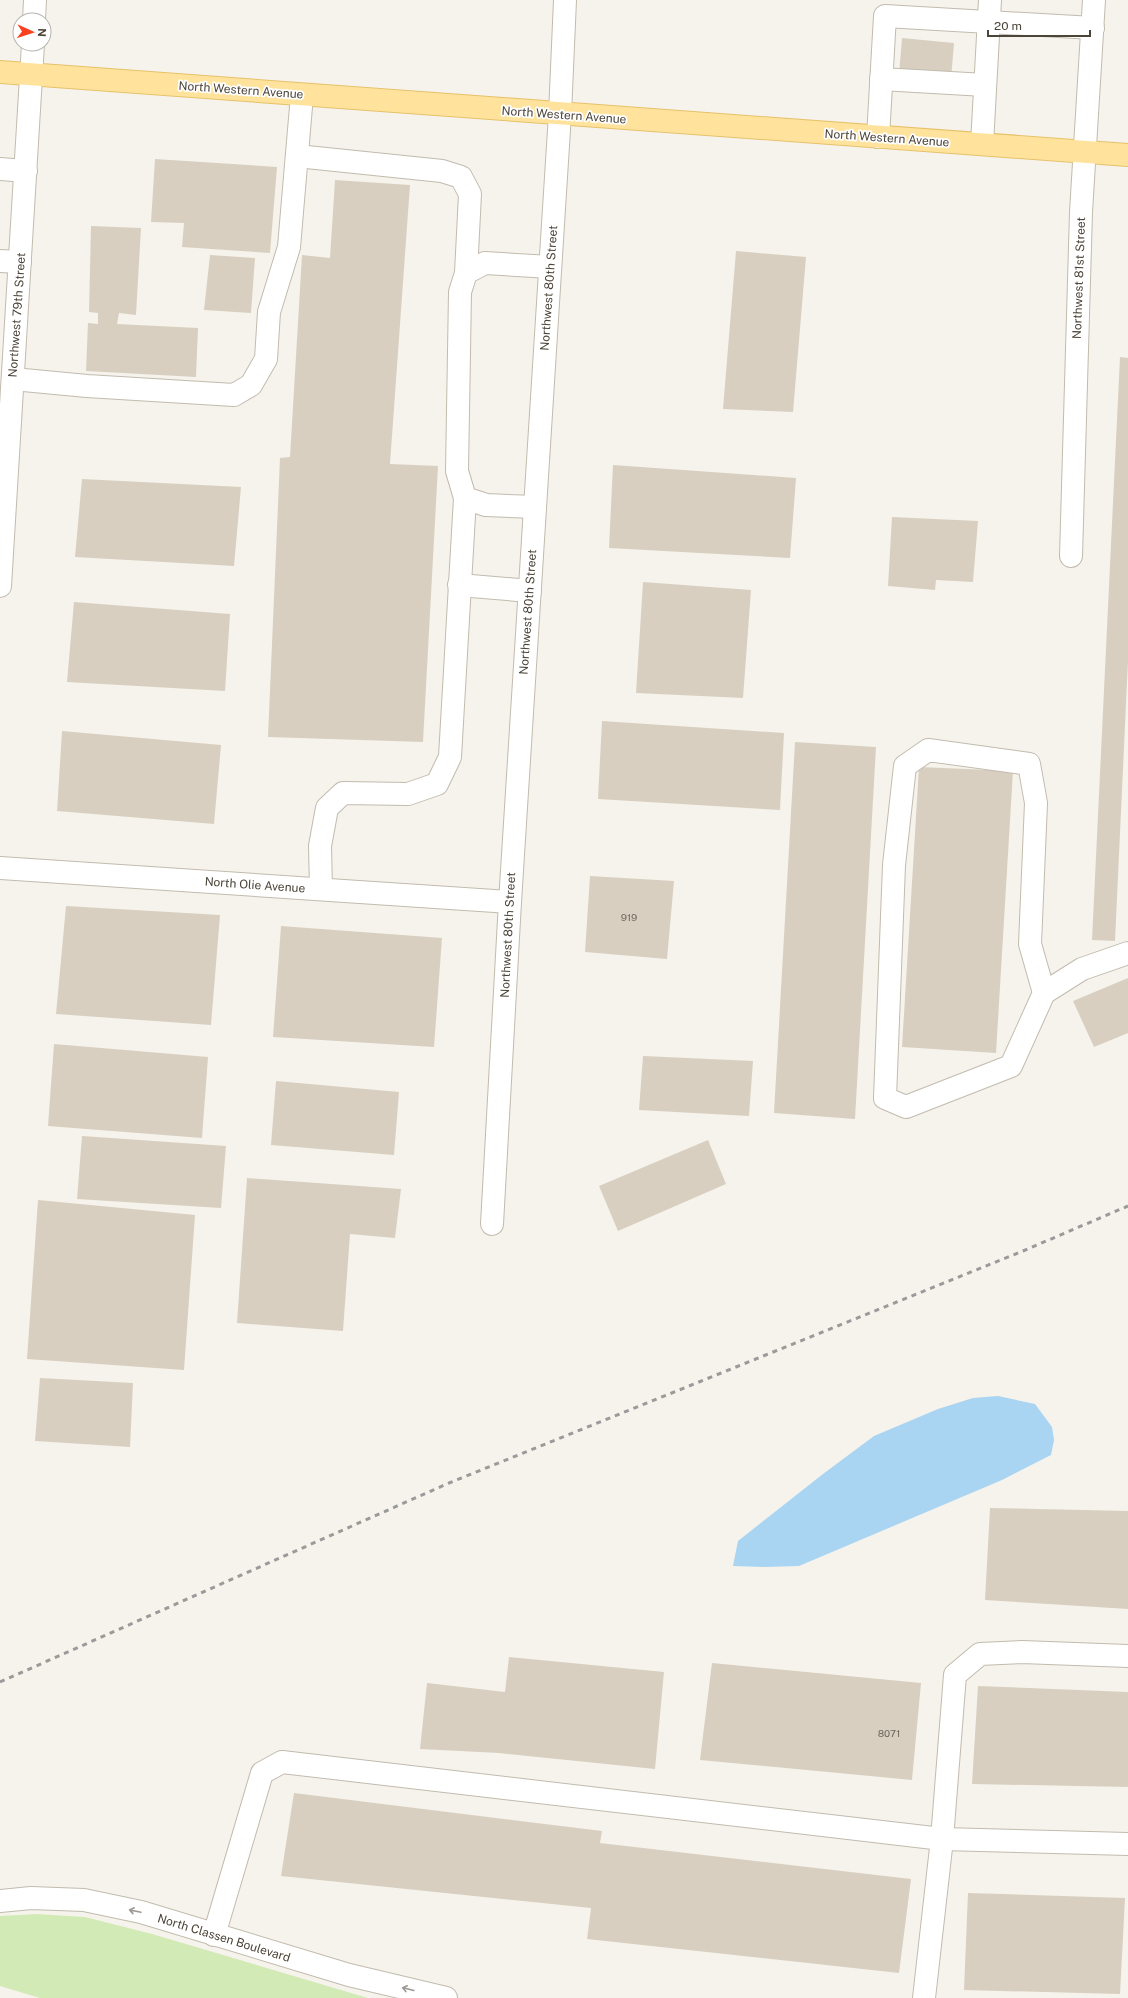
<svg xmlns="http://www.w3.org/2000/svg" width="1128" height="1998" font-family="'Public Sans',sans-serif">
<style>
.green{fill:#d2eab5}
.water{fill:#a9d4f2}
.building{fill:#d8cfc1}
.lines{fill:none;stroke-linecap:round;stroke-linejoin:round}
.minor-casing{stroke:#c2bbae;stroke-width:24}
.major-casing{stroke:#e6c16a;stroke-width:24}
.minor{stroke:#fff;stroke-width:22}
.major{stroke:#ffe39c;stroke-width:22}
.rail{stroke:#9a9a9a;stroke-width:3;stroke-dasharray:5 5;stroke-linecap:butt}
.oneway{stroke:#9c9892}
.labels{text-anchor:middle;stroke-width:3.5;stroke-linejoin:round;paint-order:stroke}
.number-label{font-size:10px;fill:#6e675b}
.street-label{font-size:12px;fill:#4b4439;stroke:#fff}
</style>
<rect width="100%" height="100%" fill="#f6f3ec"/>
<path class="green" d="M37,1914L85,1917L152,1934L368,1998H40L0,1986V1916Z"/>
<path class="water" d="M998,1396L1035,1404L1052,1427L1054,1440L1051,1455L1002,1480L799,1566L764,1567L733,1566L738,1541L823,1474L874,1436L938,1409L973,1398Z"/>
<g class="building">
<path d="M902,38L954,43L951,79L899,75Z"/>
<path d="M155,159L277,167L270,253L182,247L184,223L151,222Z"/>
<path d="M335,180L410,185L390,464L438,466L423,742L268,737L280,458L290,457L302,255L330,258Z"/>
<path d="M91,226L141,228L136,315L119,313L117,324L198,328L196,377L86,371L88,323L98,324V313L89,312Z"/>
<path d="M736,251L806,257L793,412L723,409Z"/>
<path d="M210,255L255,258L251,313L204,310Z"/>
<path d="M1120,357L1128,358V661L1115,941L1092,940Z"/>
<path d="M613,465L796,478L790,558L609,548Z"/>
<path d="M82,479L241,487L234,566L75,557Z"/>
<path d="M892,517L978,521L973,582L936,580L935,590L888,586Z"/>
<path d="M643,582L751,590L743,698L636,693Z"/>
<path d="M74,602L230,614L225,691L67,682Z"/>
<path d="M602,721L784,733L780,810L598,799Z"/>
<path d="M62,731L221,745L214,824L57,811Z"/>
<path d="M795,742L876,747L855,1119L774,1113Z"/>
<path d="M919,767L1013,771L996,1053L902,1047Z"/>
<path d="M590,876L674,881L667,959L585,952Z"/>
<path d="M66,906L220,915L211,1025L56,1014Z"/>
<path d="M281,926L442,938L434,1047L273,1037Z"/>
<path d="M1128,978V1033L1094,1047L1073,1001Z"/>
<path d="M54,1044L208,1057L202,1138L48,1126Z"/>
<path d="M643,1056L753,1061L749,1116L639,1110Z"/>
<path d="M276,1081L399,1092L394,1155L271,1145Z"/>
<path d="M82,1136L226,1146L221,1208L77,1199Z"/>
<path d="M708,1140L726,1184L618,1231L599,1186Z"/>
<path d="M247,1178L401,1189L395,1238L350,1234L343,1331L237,1323Z"/>
<path d="M38,1200L195,1215L184,1370L27,1359Z"/>
<path d="M40,1378L133,1383L130,1447L35,1441Z"/>
<path d="M990,1508L1128,1511V1609L985,1600Z"/>
<path d="M509,1657L664,1672L655,1769L499,1753L420,1749L427,1683L505,1692Z"/>
<path d="M712,1663L921,1683L912,1780L700,1760Z"/>
<path d="M978,1686L1128,1692V1787L972,1784Z"/>
<path d="M294,1793L602,1831L600,1843L911,1879L899,1973L587,1939L591,1908L281,1876Z"/>
<path d="M968,1893L1125,1898L1120,1994L964,1990Z"/>
</g>
<g class="lines">
<g class="minor-casing">
<g id="minor">
<path d="M34,20L35,0"/>
<path d="M881,79L985,85"/>
<path d="M878,137L885,16L1093,28"/>
<path d="M982,144L990,0"/>
<path d="M297,156L442,171L461,177L470,194L466,273"/>
<path d="M0,169L26,171"/>
<path d="M0,261L20,262"/>
<path d="M13,379L87,386L234,395L251,385L266,359L269,312L289,247L302,95"/>
<path d="M535,507L486,505L465,498L457,471L460,292L466,273L485,263L550,267"/>
<path d="M1071,556L1081,212L1094,0"/>
<path d="M459,585L530,591"/>
<path d="M0,586L33,44"/>
<path d="M0,868L510,902"/>
<path d="M321,889L320,846L327,808L343,793L408,794L437,784L450,757L465,498"/>
<path d="M1044,993L1030,944L1036,803L1029,764L928,750L905,766L894,865L885,1098L906,1107L1011,1066L1044,993L1082,969L1128,953"/>
<path d="M492,1224L510,902L560,114L565,0"/>
<path d="M0,1901L31,1898L84,1900L141,1912L349,1975L446,1998"/>
<path d="M214,1935L262,1773L282,1762L942,1839L1128,1844"/>
<path d="M924,1998L942,1839L955,1675L980,1654L1022,1652L1128,1656"/>
</g>
</g>
<g class="major-casing">
<path id="major" d="M0,72L1128,155"/>
</g>
<use href="#minor" class="minor"/>
<use href="#major" class="major"/>
<path class="rail" d="M0,1682L449,1483L1023,1251L1128,1206"/>
</g>
<defs><path id="oneway-shaft" d="M-6 0H5M1.5-3L5.5 0L1.5 3" fill="none" stroke-width="1.6" stroke-linecap="round" stroke-linejoin="round"/></defs>
<g class="oneway">
<use href="#oneway-shaft" transform="translate(135 1911) rotate(-168)"/>
<use href="#oneway-shaft" transform="translate(408 1989) rotate(-166)"/>
</g>
<g class="labels">
<g class="number-label">
<text x="629" y="921">919</text>
<text x="889" y="1737">8071</text>
</g>
<g class="street-label">
<text transform="translate(241 90) rotate(4)" y="4">North Western Avenue</text>
<text transform="translate(564 115) rotate(4)" y="4">North Western Avenue</text>
<text transform="translate(887 138) rotate(4)" y="4">North Western Avenue</text>
<text transform="translate(1079 278) rotate(-88)" y="4">Northwest 81st Street</text>
<text transform="translate(549 288) rotate(-86)" y="4">Northwest 80th Street</text>
<text transform="translate(17 315) rotate(-86)" y="4">Northwest 79th Street</text>
<text transform="translate(528 612) rotate(-86)" y="4">Northwest 80th Street</text>
<text transform="translate(255 885) rotate(4)" y="4">North Olie Avenue</text>
<text transform="translate(508 935) rotate(-87)" y="4">Northwest 80th Street</text>
<text transform="translate(224 1938) rotate(17)" y="4">North Classen Boulevard</text>
</g>
</g>
<g transform="translate(32 32) rotate(93)"><circle r="19" fill="#ffffff" stroke="#b7b4b0"/>
<path d="M0-3L7 15L0 10L-7 15Z" fill="#fc3f1d"/>
<text y="-6" font-size="11" font-weight="bold" text-anchor="middle" fill="#4b4439">N</text>
</g>
<path d="M988 30v6h102v-6" fill="none" stroke="#4b4439" stroke-width="2"/>
<text x="994" y="30" font-size="12" fill="#4b4439" stroke="#ffffff" stroke-width="3" paint-order="stroke">20 m</text>
</svg>
